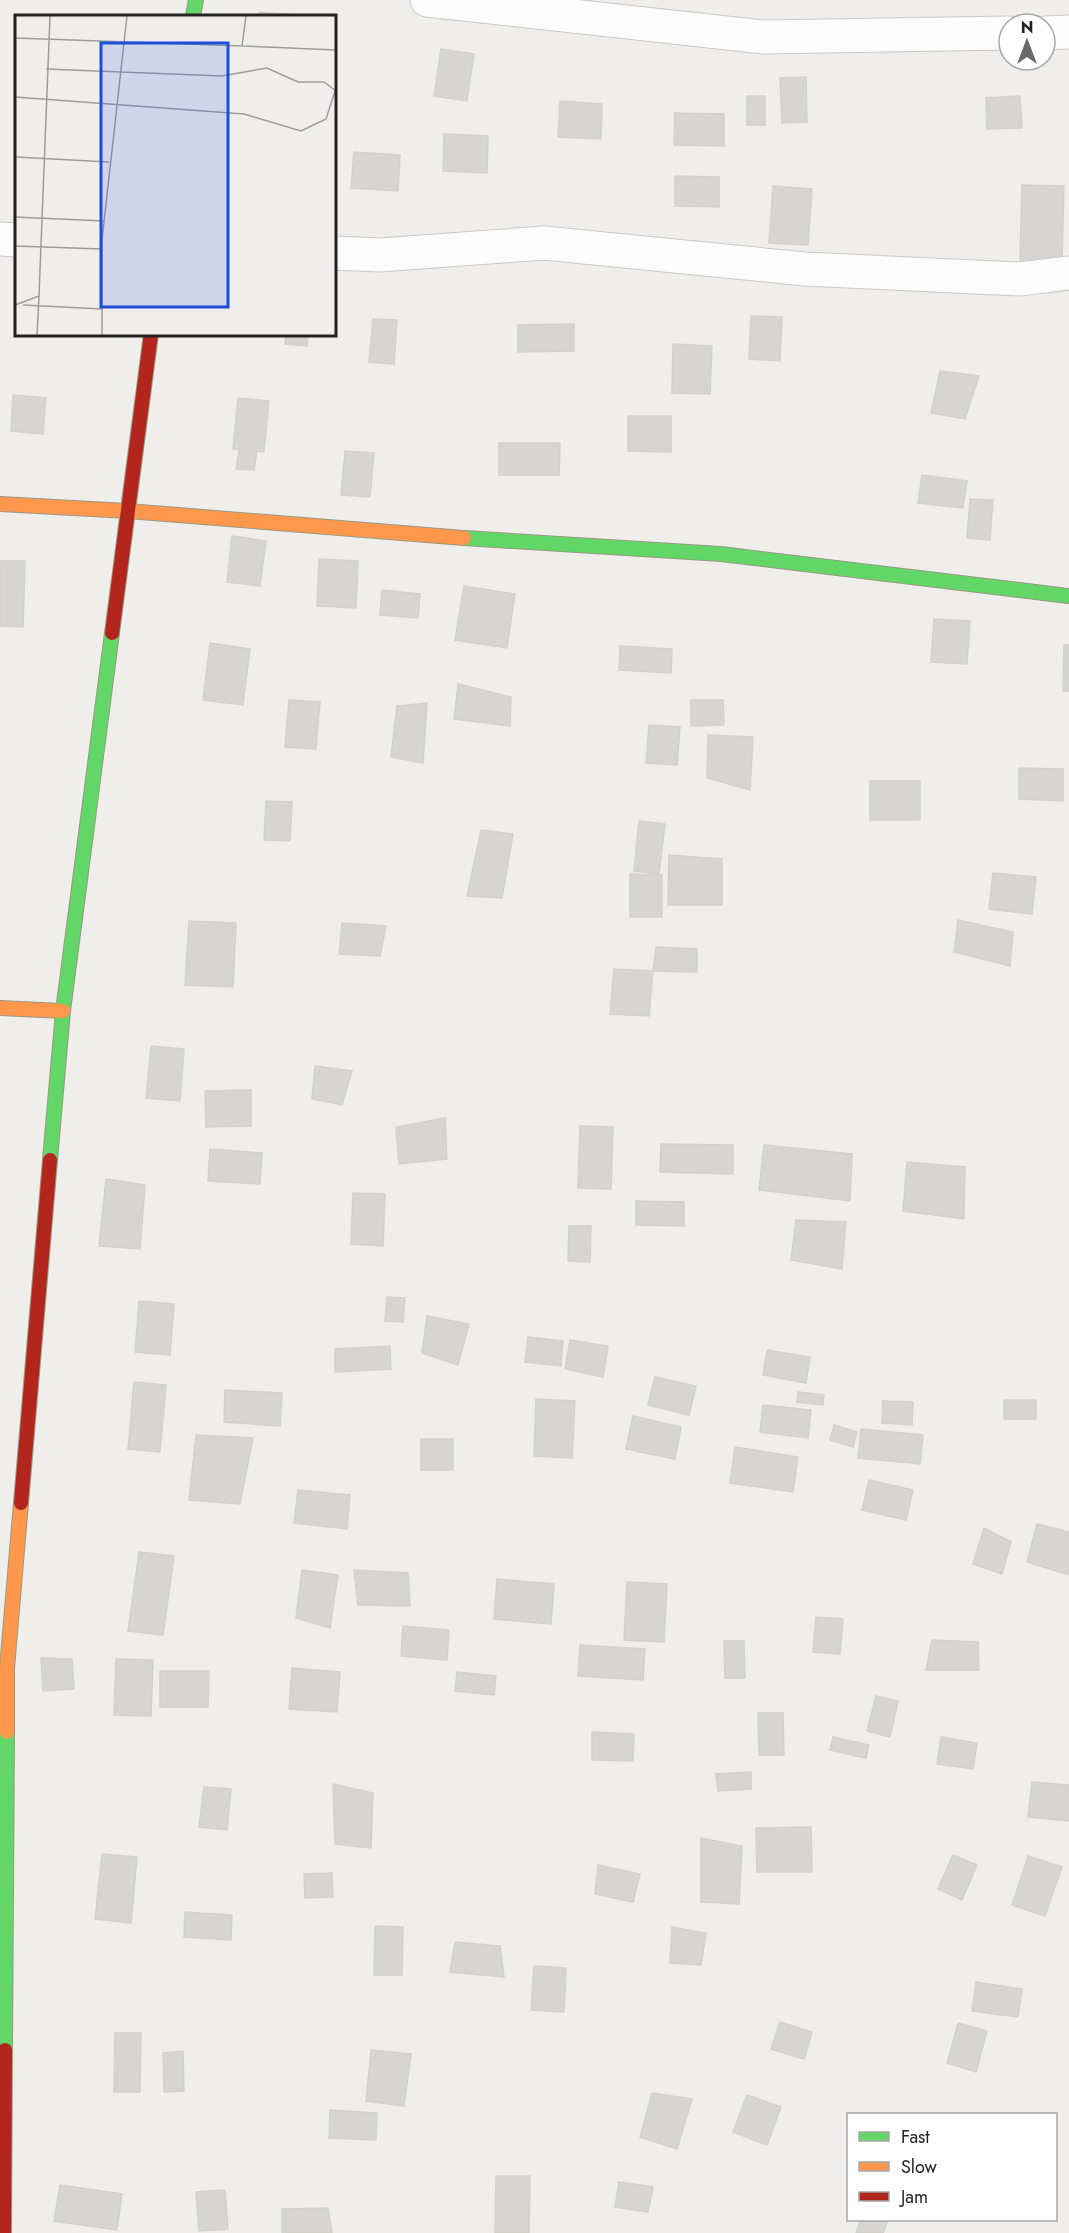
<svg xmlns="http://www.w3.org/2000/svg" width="1069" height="2233" font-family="Jost,sans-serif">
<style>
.building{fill:#d7d4d2;stroke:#d3d0cc;stroke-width:1.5}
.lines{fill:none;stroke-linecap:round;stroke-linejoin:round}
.street-casing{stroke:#c9c8c7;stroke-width:35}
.fast-casing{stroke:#999a82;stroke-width:16}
.slow-casing{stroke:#999a82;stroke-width:16}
.jam-casing{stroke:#999a82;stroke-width:16}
.street{stroke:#fdfcfc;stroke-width:33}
.fast{stroke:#63d668;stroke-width:14}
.slow{stroke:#ff974d;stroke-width:14}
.jam{stroke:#b3261e;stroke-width:14}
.inset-road{fill:none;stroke:#9e9c9b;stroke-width:1.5}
.view{fill:#1d4ed8;fill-opacity:0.15;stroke:#1d4ed8;stroke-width:3}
.inset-edge{fill:none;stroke:#222;stroke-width:3}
</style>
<rect width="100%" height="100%" fill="#f0eeeb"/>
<g class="building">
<path d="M259,12L300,15V16H258Z"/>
<path d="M441,49L474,54L467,101L434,96Z"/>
<path d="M806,77L807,122L782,123L780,78Z"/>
<rect x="747" y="96" width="18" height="29"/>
<path d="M1020,96L1022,128L987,129L986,98Z"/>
<path d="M560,101L602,104L601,139L558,137Z"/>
<path d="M675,113L724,114V146L674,145Z"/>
<path d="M444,134L488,136L487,173L443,171Z"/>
<path d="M354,152L400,155L398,191L351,188Z"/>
<path d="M675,176L719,177V207L675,206Z"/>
<path d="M1022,185L1064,186L1062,263L1020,262Z"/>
<path d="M773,186L812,189L808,245L769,243Z"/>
<path d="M751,316L782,317L780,361L749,359Z"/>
<path d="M373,319L397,320L394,364L369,362Z"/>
<path d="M574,324V351L518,352V325Z"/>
<path d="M286,334H308L307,346L285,344Z"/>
<path d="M673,344L712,346L710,394L672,393Z"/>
<path d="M940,371L979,376L965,419L931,413Z"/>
<path d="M13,395L46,398L43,434L11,431Z"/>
<path d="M238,398L269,401L264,452L257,451L254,470L236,469L239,449H233Z"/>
<path d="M628,416H671V452L628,451Z"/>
<path d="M499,443H560L559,475H499Z"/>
<path d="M345,451L374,453L370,497L341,495Z"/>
<path d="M922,475L967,481L963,508L918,503Z"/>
<path d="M970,499L993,500L990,540L967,538Z"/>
<path d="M232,536L266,541L260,586L227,582Z"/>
<path d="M319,559L358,561L356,608L317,606Z"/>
<path d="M0,561H25L23,627L0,626Z"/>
<path d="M464,586L515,594L507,648L455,640Z"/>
<path d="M382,590L420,594L418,618L380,615Z"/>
<path d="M934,619L970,621L967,664L931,662Z"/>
<path d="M210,643L250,649L243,705L203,700Z"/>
<path d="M1064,645H1069V691H1063Z"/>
<path d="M620,646L672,649L671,673L619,670Z"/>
<path d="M458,684L511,697L510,726L454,719Z"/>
<path d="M289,700L320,702L316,749L285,747Z"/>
<path d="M691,700H723L724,725L691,726Z"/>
<path d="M427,703L423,763L391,757L397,706Z"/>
<path d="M649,725L680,727L677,765L646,763Z"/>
<path d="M708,735L753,737L750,790L707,778Z"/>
<path d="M1019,768L1063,769V801L1019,799Z"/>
<rect x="870" y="781" width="50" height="39"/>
<path d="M266,801L292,802L290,841L264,840Z"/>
<path d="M639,821L665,824L659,874L634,871Z"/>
<path d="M481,830L513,834L502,898L467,896Z"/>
<path d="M669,855L722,859V905H668Z"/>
<path d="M993,873L1036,877L1032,914L989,909Z"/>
<path d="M630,874L662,875V917H630Z"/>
<path d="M958,920L1013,932L1010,966L954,952Z"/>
<path d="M189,921L236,923L233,987L185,985Z"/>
<path d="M342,923L386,926L380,956L339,954Z"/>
<path d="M656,947L697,949V972L653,971Z"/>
<path d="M614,969L653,971L649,1016L610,1014Z"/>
<path d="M151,1046L184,1049L180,1101L146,1098Z"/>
<path d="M315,1066L352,1071L342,1105L312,1099Z"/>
<path d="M251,1090V1126L206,1127L205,1091Z"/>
<path d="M445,1118L447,1159L399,1164L396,1127Z"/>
<path d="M580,1126L613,1127L611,1189L578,1188Z"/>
<path d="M661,1144L733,1145V1174L660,1172Z"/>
<path d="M764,1145L852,1154L850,1201L759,1190Z"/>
<path d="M210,1149L262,1153L260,1184L208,1181Z"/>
<path d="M907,1162L965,1167L964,1219L903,1211Z"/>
<path d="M106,1179L145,1185L140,1249L99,1246Z"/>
<path d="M353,1193L385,1194L383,1246L351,1244Z"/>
<path d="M636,1201L684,1202V1226L636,1225Z"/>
<path d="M796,1220L846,1222L842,1269L791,1260Z"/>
<path d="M569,1226H591L590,1262L568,1261Z"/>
<path d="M387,1297L405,1298L403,1322L385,1321Z"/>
<path d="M139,1301L174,1304L170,1355L135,1352Z"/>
<path d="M427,1316L469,1324L458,1365L422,1353Z"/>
<path d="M528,1337L563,1341L561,1366L525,1362Z"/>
<path d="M570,1340L608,1346L603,1377L565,1369Z"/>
<path d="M390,1346L391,1369L335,1372V1349Z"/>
<path d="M767,1350L810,1357L806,1383L763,1375Z"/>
<path d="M655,1377L696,1386L689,1415L648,1405Z"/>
<path d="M134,1382L166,1385L160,1452L128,1449Z"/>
<path d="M225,1390L282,1393L280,1426L224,1422Z"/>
<path d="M798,1392L824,1395L823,1405L797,1402Z"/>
<path d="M536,1399L575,1401L572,1458L534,1456Z"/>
<rect x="1004" y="1400" width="32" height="19"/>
<path d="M883,1401L913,1402L912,1425L882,1423Z"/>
<path d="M763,1405L811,1410L808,1438L760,1432Z"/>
<path d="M633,1416L681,1427L675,1459L626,1449Z"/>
<path d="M834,1425L857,1432L853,1447L830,1440Z"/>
<path d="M861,1429L923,1435L920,1464L858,1458Z"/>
<path d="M196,1435L253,1438L240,1504L189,1500Z"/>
<rect x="421" y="1439" width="32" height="31"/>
<path d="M735,1447L798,1457L793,1492L730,1483Z"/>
<path d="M869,1480L913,1490L906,1520L862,1510Z"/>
<path d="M298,1490L350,1495L347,1529L294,1523Z"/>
<path d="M1037,1524L1069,1532V1575L1027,1562Z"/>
<path d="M984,1528L1011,1542L1002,1574L973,1564Z"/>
<path d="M139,1552L174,1556L163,1635L128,1631Z"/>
<path d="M302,1570L338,1575L330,1628L296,1618Z"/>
<path d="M354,1570L408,1573L410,1606L358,1605Z"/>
<path d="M497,1579L554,1584L551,1624L494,1619Z"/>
<path d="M627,1582L667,1584L664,1642L624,1640Z"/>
<path d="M816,1617L843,1619L840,1654L813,1652Z"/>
<path d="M403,1626L449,1630L447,1660L401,1656Z"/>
<path d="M932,1640L978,1642L979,1670H926Z"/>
<path d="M724,1641H744L745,1678H725Z"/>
<path d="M580,1645L645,1649L643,1680L578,1676Z"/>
<path d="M41,1658L72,1659L74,1689L43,1691Z"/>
<path d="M116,1659L153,1660L151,1716L114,1715Z"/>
<path d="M292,1668L340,1672L337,1712L289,1709Z"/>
<path d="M160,1671H209L208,1707H160Z"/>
<path d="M457,1672L496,1676L494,1695L455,1691Z"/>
<path d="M876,1696L898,1701L890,1737L867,1731Z"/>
<path d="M758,1713H783L784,1755H759Z"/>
<path d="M592,1732L634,1734L633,1761L592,1760Z"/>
<path d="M833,1737L869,1745L866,1758L830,1750Z"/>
<path d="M941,1737L977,1743L973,1769L937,1764Z"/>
<path d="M751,1772V1789L718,1791L716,1774Z"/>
<path d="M1032,1782L1069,1785V1821L1028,1817Z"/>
<path d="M333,1784L373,1793L371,1848L335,1844Z"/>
<path d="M204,1787L231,1789L227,1830L199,1827Z"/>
<path d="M811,1827L812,1872H757L756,1828Z"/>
<path d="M701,1838L742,1846L739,1904L701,1902Z"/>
<path d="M102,1854L137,1857L131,1923L95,1919Z"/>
<path d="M953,1855L977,1865L962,1900L938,1889Z"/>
<path d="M1028,1856L1062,1867L1045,1916L1012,1905Z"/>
<path d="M598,1865L640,1874L633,1902L595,1894Z"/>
<path d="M332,1873L333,1897L305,1898L304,1874Z"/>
<path d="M185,1912L232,1915L231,1940L184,1937Z"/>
<path d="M375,1926L403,1927L402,1975H374Z"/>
<path d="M672,1927L706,1933L701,1965L670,1963Z"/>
<path d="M455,1942L500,1946L504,1977L450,1972Z"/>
<path d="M534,1966L566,1968L564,2012L531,2010Z"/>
<path d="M976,1982L1022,1989L1018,2017L972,2011Z"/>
<path d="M780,2022L812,2032L804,2059L771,2049Z"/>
<path d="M958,2023L987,2031L976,2072L947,2063Z"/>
<path d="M115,2033H141L140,2092H114Z"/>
<path d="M371,2050L411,2054L404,2106L366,2101Z"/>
<path d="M183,2051L184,2091L164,2092L163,2053Z"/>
<path d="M652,2093L692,2099L677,2149L640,2137Z"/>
<path d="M747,2095L781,2107L767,2145L733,2132Z"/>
<path d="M330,2110L377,2113L376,2140L329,2138Z"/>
<path d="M496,2176H530L529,2233H495Z"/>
<path d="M619,2182L653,2187L648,2212L615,2207Z"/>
<path d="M60,2185L122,2194L117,2230L54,2221Z"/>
<path d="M225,2190L228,2229L199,2231L196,2192Z"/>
<path d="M328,2208L332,2233H282V2209Z"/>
<path d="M861,2220H888L883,2233H856Z"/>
</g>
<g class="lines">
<g class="street-casing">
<g id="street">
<path d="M427,0L764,37L1009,33"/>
<path d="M1045,33L1069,32"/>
<path d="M0,239L16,240"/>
<path d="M334,253L380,255L544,243L805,269L1020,279L1069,273"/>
</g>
</g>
<g class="fast-casing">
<g id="fast">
<path d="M193,16L196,0"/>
<path d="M464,538L721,554L1069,596"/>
<path d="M50,1160L63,1011L112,633"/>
<path d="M5,2050L7,1732"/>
</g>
</g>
<g class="slow-casing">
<g id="slow">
<path d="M0,504L128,511L464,538"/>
<path d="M0,1008L63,1011"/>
<path d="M7,1732V1668L21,1503"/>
</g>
</g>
<g class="jam-casing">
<g id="jam">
<path d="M112,633L151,334"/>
<path d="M21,1503L50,1160"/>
<path d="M4,2233L5,2050"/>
</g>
</g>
<use href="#street" class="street"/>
<use href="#fast" class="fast"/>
<use href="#slow" class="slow"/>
<use href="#jam" class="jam"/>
</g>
<g transform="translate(15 15)">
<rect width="321" height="321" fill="#f0eeeb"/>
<path class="inset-road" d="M0,23L227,31L231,1M227,31L321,35M31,54L207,61L252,53L283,67H309L321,76M0,82L229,99L286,116L311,104L320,76M0,142L94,147M0,202L89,206M0,231L87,234M0,290L24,281L35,1M8,290L87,294M22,320L24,281M87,320V225L112,1"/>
<path class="view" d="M86,28H213V292H86Z"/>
<rect width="321" height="321" class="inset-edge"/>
</g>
<rect x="847" y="2113" width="210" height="108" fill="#ffffff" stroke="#a7a7a7" stroke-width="1.5"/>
<rect x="859" y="2132" width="30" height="9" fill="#63d668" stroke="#a7a7a7" stroke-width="1.5"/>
<text x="901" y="2143" font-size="18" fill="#222222">Fast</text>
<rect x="859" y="2162" width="30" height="9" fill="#ff974d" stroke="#a7a7a7" stroke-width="1.5"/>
<text x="901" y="2173" font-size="18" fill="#222222">Slow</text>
<rect x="859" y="2192" width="30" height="9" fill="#b3261e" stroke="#a7a7a7" stroke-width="1.5"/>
<text x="901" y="2203" font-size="18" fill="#222222">Jam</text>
<g transform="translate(1027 42)"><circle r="28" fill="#ffffff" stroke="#a7a7a7" stroke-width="1.5"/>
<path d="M0-4.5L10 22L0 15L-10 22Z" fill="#6a6968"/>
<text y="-9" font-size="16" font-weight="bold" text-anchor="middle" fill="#222222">N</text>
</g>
</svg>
